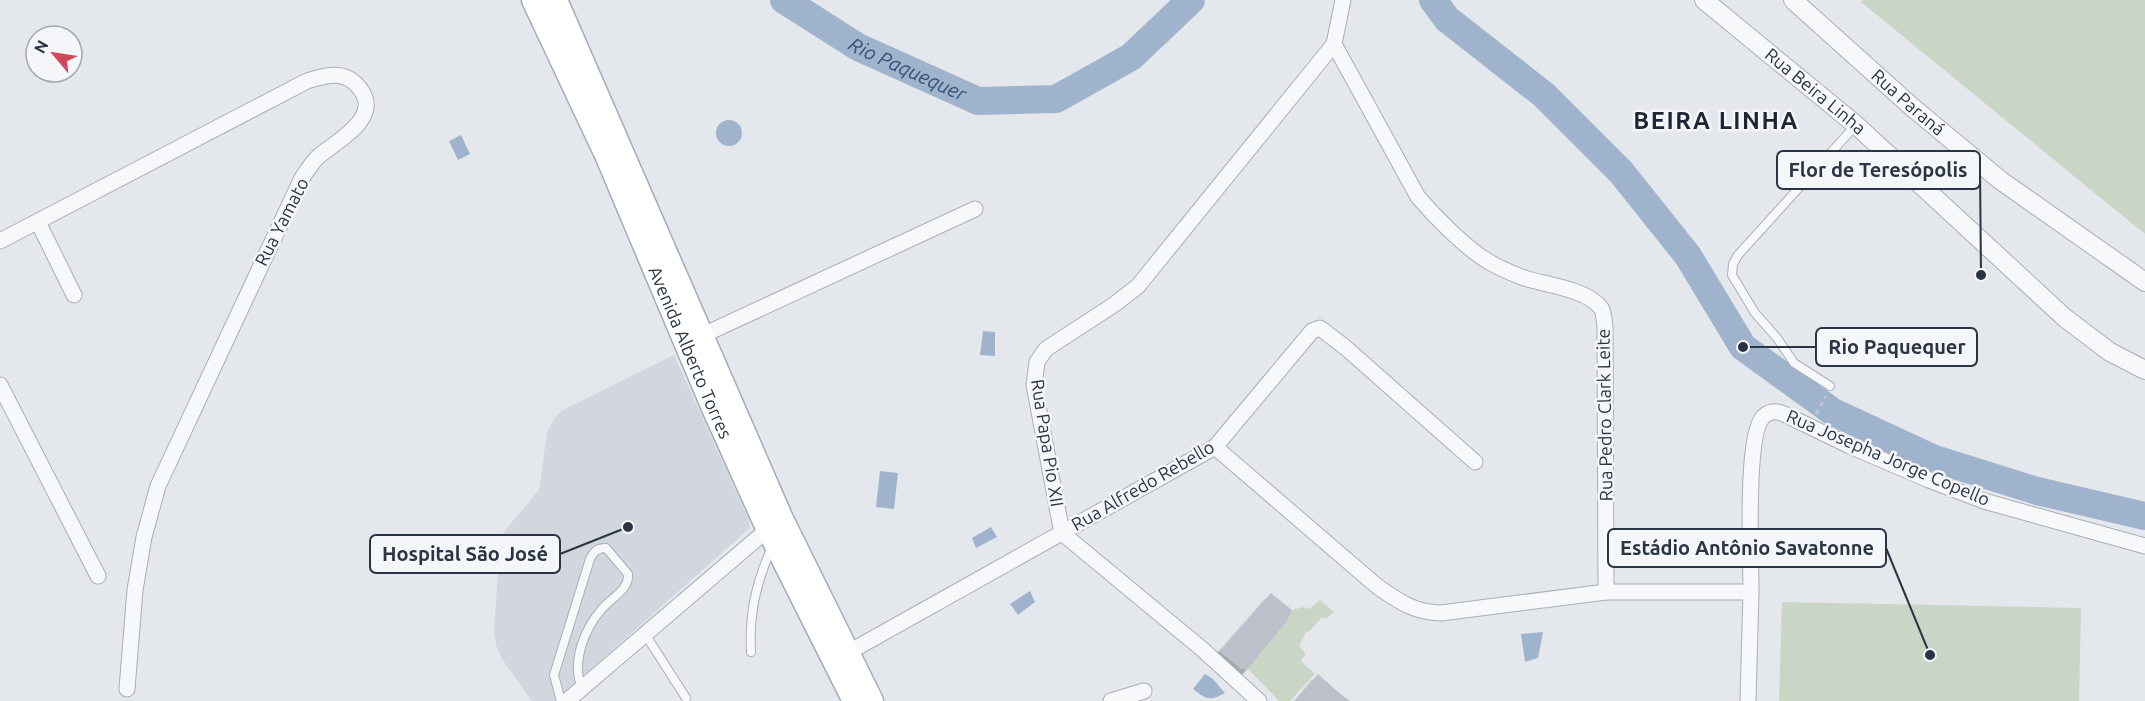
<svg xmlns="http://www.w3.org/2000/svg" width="2145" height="701" font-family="Ubuntu,sans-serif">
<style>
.built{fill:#d2d6de}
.green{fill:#c9d6c5}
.water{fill:#9fb4cc}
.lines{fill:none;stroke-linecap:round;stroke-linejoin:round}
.river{stroke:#9fb4cc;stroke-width:28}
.building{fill:#bbc0ca;filter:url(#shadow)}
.service-casing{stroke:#a9aeb7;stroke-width:10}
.minor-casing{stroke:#a9aeb7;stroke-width:17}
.tertiary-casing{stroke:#a9aeb7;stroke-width:20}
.primary-casing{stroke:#a3abb8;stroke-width:25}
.path{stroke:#c2c5cb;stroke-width:3;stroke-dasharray:4.5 4.5;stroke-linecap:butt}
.service{stroke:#f7f8fa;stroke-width:8}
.minor{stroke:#f7f8fa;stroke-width:15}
.tertiary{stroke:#f7f8fa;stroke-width:18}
.primary{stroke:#fff;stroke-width:22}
.labels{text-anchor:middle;stroke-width:5;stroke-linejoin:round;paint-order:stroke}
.street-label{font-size:18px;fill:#2b3445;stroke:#f4f6f9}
.water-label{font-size:20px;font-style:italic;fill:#34527a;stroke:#f4f6f9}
.district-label{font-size:24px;font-weight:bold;letter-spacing:1.5px;fill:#1d2536;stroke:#f4f6f9}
.leader{fill:none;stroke:#2b3445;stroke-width:2}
.callout-dot{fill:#2b3445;stroke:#f4f6f9;stroke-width:2}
.callout{fill:#f4f6f9;stroke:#2b3445;stroke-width:2}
.callout-label{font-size:20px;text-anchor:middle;font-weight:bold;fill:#2b3445}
</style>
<defs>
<filter id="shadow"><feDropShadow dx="-5.5" dy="5.5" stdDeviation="0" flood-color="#0004"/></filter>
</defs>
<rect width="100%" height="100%" fill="#e4e7ec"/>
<path class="built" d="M674,355L749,520L750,528L555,701H532L502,659L496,645L494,630L500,544L505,530L539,490L547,433L555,417L561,411Z"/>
<g class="green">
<path d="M1863,0H2145V234L1861,2Z"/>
<path d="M1320,600L1334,612L1327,618H1321L1310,631L1306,632L1299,646L1306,654L1301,661L1315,674L1290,701H1279L1248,669L1287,621L1292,610L1304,607L1310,609Z"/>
<path d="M1782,602L2081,608L2079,701H1779Z"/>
</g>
<g class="water">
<circle cx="729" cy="133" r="13"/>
<path d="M461,135L470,154L458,160L449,141Z"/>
<path d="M983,331L995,332V356L980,355Z"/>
<path d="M880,471L898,473L894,509L876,507Z"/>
<path d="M991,527L997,537L976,548L972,538Z"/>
<path d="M1030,591L1035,602L1018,615L1010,604Z"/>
<path d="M1543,632L1538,658L1525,662L1521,634Z"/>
<path d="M1205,674L1213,679L1225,693C1210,701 1207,700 1193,689Z"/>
</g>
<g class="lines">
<g class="river">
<path id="s1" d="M784,0L858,47L978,101L1056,99L1131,57L1191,0"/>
<path d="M1433,0L1447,19L1544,95L1621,172L1688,256L1743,347L1833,412L1932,458L2037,491L2145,516"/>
</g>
</g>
<g class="building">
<path d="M1271,593L1292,610L1287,621L1248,669H1242L1220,651Z"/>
<path d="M1318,674L1338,692L1350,701H1295Z"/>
</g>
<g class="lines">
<g class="service-casing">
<g id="service">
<path d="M1830,386L1794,363L1777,338L1755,313L1732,275L1733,264L1738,255L1855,126"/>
<path d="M645,634L686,698"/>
<path d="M751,652C749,613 756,583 772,547"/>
<path d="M561,701L554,675L590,559C594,551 597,548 606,548L628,574C630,590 609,599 601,610C584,630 571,663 582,688"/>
</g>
</g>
<g class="minor-casing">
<g id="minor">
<path d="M1334,44L1418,197C1435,217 1465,247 1486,260C1498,268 1511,273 1524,278C1546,285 1587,289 1601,308C1604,312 1604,320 1605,326L1606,592"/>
<path d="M38,222L74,295"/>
<path d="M0,241L307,81C323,76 341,70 355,83C388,115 339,139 319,156C312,162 307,171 302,178L158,486L144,537L135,590L127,689"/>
<path d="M701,336L975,209"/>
<path d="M0,385L98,576"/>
<path d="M1215,447L1378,587C1400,602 1413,612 1441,613L1606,592H1751"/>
<path d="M849,652L1215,447L1312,331L1320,328L1346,348L1475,462"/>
<path d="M567,701L774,524"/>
<path d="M1111,701L1144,691"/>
<path d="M1259,701L1202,649L1062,533L1034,385L1037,362L1046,349L1115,304L1138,286L1334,44L1343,0"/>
<path d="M1748,701C1749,664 1750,627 1751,590C1751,559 1745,436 1763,417C1770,410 1777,411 1784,414L1850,446L1929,480L1984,501L2145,546"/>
</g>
</g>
<g class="tertiary-casing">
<g id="tertiary">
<path id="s2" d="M1704,0L1856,125L2065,318L2110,352L2145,370"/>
<path id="s3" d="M1793,0L1912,107L2000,180L2145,282"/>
</g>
</g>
<g class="primary-casing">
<g id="primary">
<path id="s4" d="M533,0L606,155L712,406L767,528L854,701"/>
<path d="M556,0L782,519L872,701"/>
</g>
</g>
<path class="path" d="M1816,414L1826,396"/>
<use href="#service" class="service"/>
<use href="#minor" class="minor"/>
<use href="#tertiary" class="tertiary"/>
<use href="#primary" class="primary"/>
</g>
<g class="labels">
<g class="street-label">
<text dy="6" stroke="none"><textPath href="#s2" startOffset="144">Rua Beira Linha</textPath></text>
<text dy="6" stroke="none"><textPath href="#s3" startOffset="154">Rua Paraná</textPath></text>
<text transform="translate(282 222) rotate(-63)" y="6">Rua Yamato</text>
<text dy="6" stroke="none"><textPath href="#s4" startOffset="386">Avenida Alberto Torres</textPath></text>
<text transform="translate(1605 415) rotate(-91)" y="6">Rua Pedro Clark Leite</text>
<text transform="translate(1047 443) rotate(81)" y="6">Rua Papa Pio XII</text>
<text transform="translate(1888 458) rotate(23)" y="6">Rua Josepha Jorge Copello</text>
<text transform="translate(1143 486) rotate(-30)" y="6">Rua Alfredo Rebello</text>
</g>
<g class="water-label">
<text dy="7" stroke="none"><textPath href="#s1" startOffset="142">Rio Paquequer</textPath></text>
</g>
<g class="district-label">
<text x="1716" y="129">BEIRA LINHA</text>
</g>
</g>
<path class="leader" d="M1981 275L1980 170M1743 347L1816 347M1930 655L1886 548M628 527L560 554"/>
<g class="callout-dot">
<circle cx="1981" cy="275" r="6"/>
<circle cx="1743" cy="347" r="6"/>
<circle cx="1930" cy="655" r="6"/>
<circle cx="628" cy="527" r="6"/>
</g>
<g class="callout">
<rect x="1777" y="151" width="203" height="38" rx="6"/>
<rect x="1816" y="328" width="161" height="38" rx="6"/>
<rect x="1608" y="529" width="278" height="38" rx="6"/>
<rect x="370" y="535" width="190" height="38" rx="6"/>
</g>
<g class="callout-label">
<text x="1878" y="177">Flor de Teresópolis</text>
<text x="1897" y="354">Rio Paquequer</text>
<text x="1747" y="555">Estádio Antônio Savatonne</text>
<text x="465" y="561">Hospital São José</text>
</g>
<g transform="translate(54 54) rotate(299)"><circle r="28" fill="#f4f6f9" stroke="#a4a8b1" stroke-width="1.5"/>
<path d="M0-4.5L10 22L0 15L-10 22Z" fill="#d1495b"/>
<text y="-9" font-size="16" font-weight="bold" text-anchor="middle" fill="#2b3445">N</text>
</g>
</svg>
